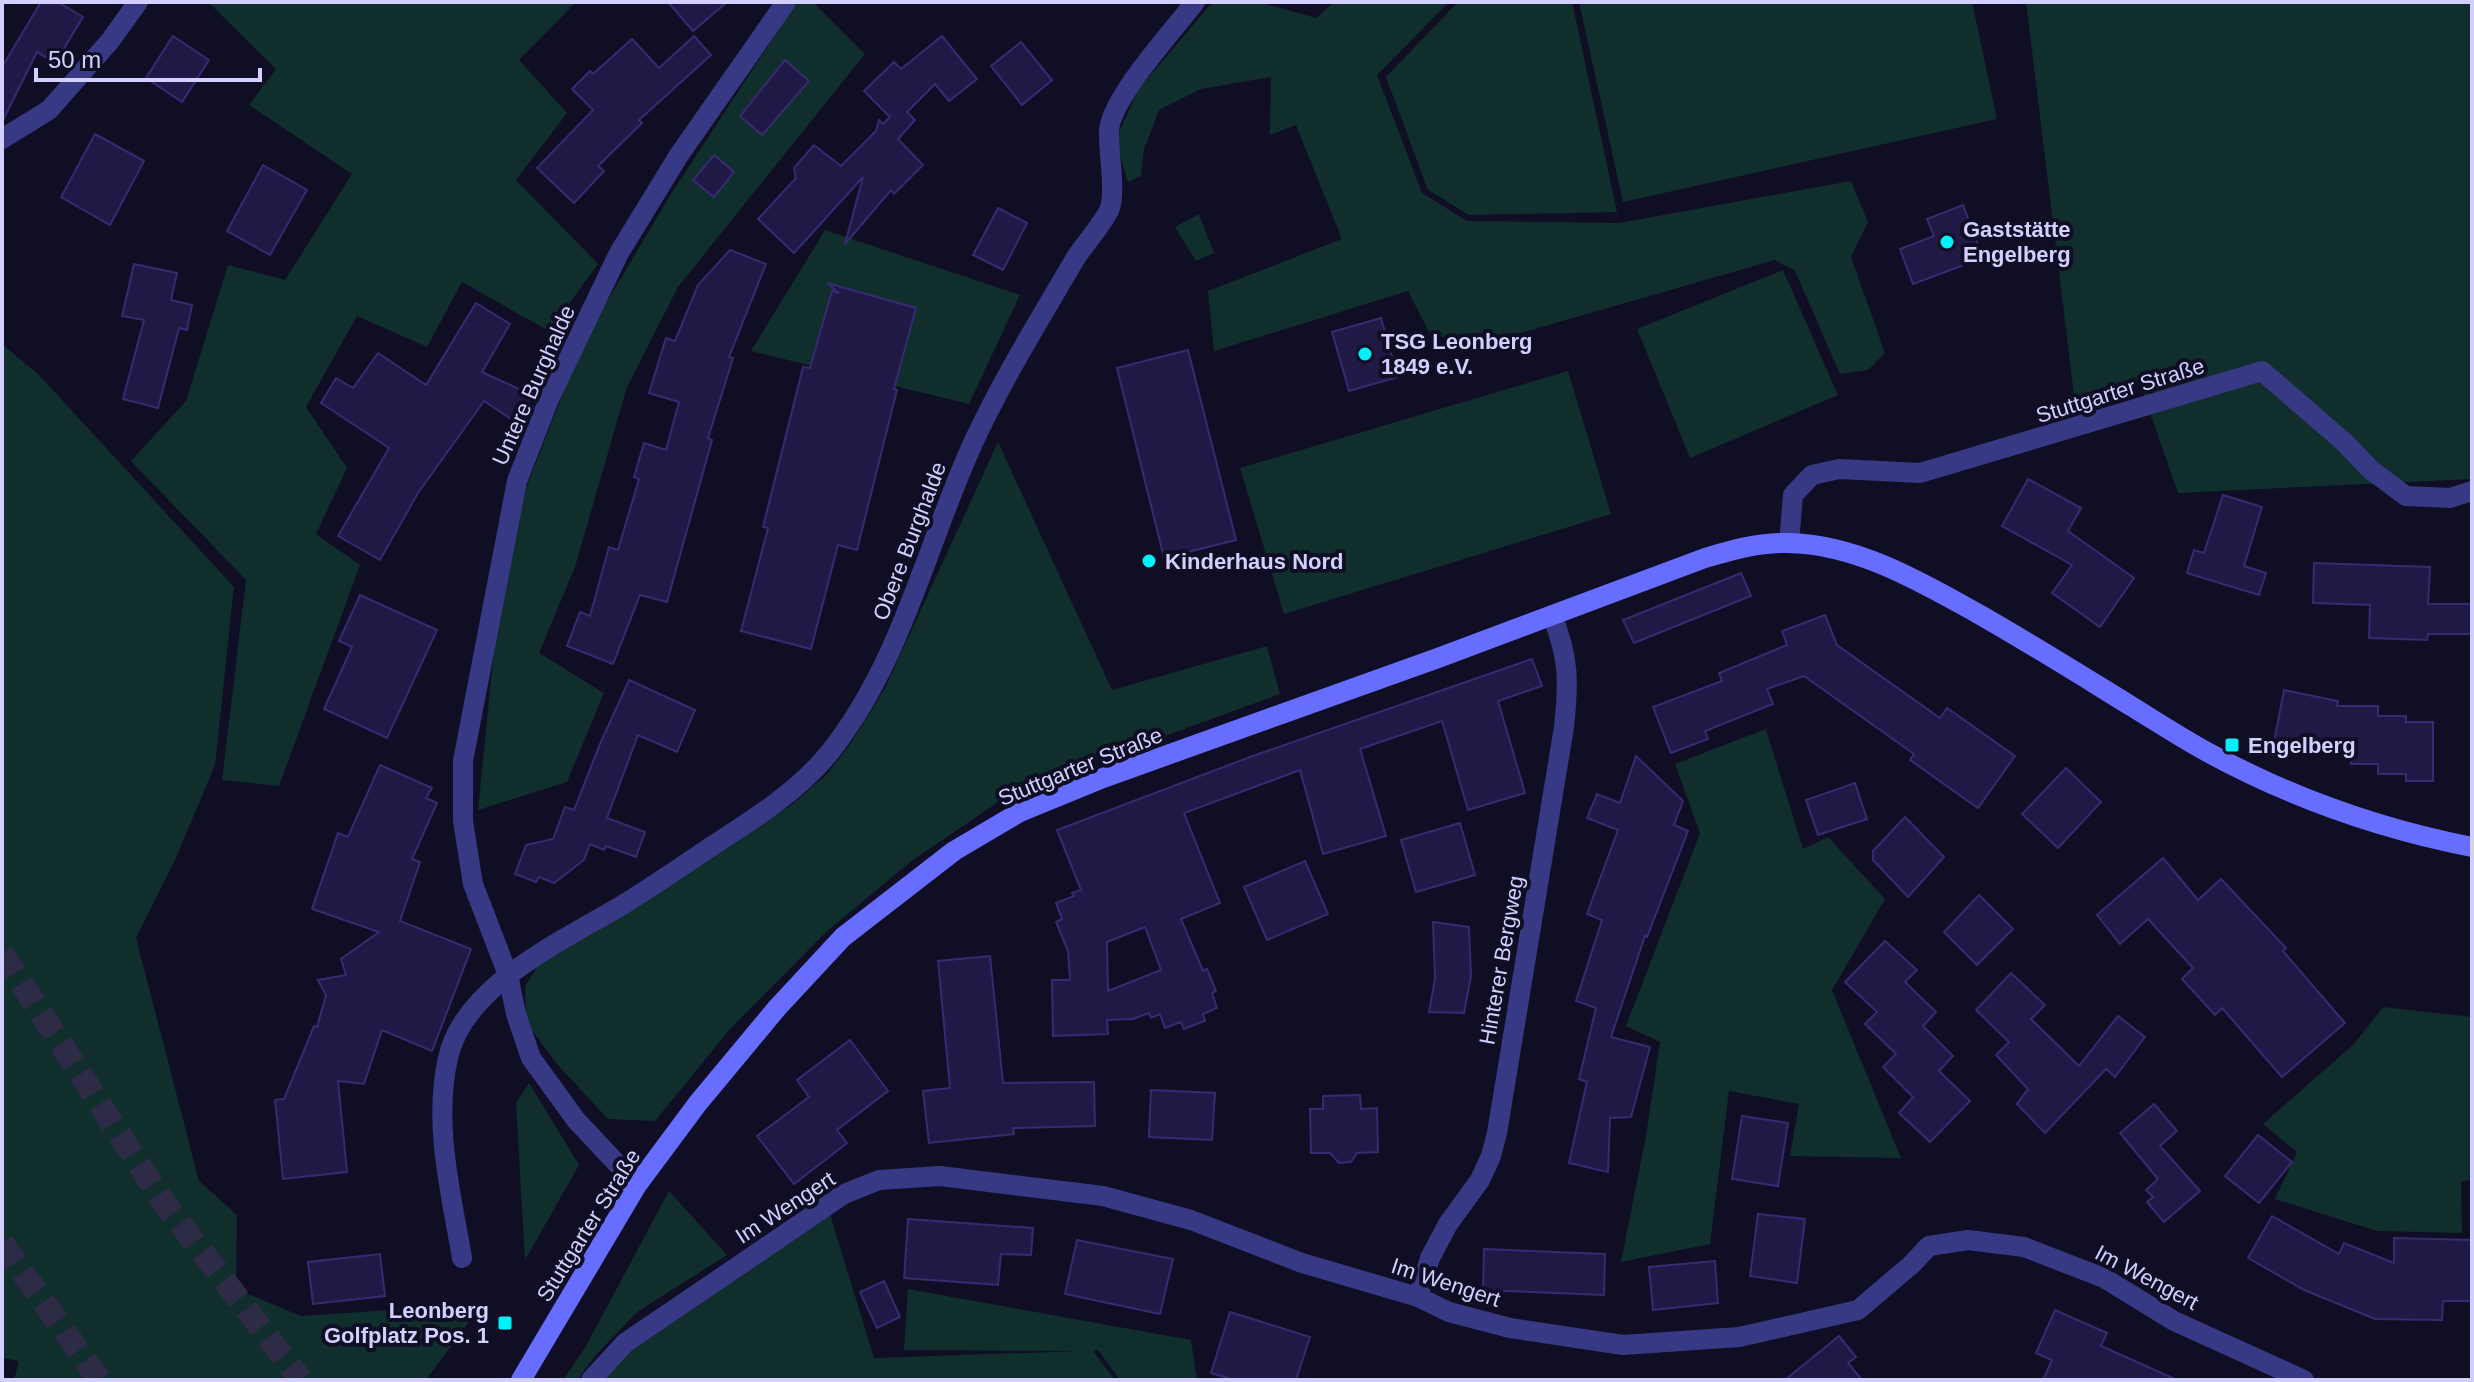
<svg xmlns="http://www.w3.org/2000/svg" width="2474" height="1382" font-family="Helvetica,sans-serif">
<style>
.green{fill:#102e2b}
.building{fill:#201945;stroke:#352b72;stroke-width:2;fill-rule:evenodd}
.lines{fill:none;stroke-linecap:round;stroke-linejoin:round}
.highway-tunnel{stroke:#2d2b45;stroke-width:24;stroke-dasharray:24 12;stroke-linecap:butt}
.street{stroke:#373984;stroke-width:20}
.secondary{stroke:#676dff;stroke-width:20}
.poi-dot{fill:#00f1fb;stroke:#100e24;stroke-width:3}
.labels{text-anchor:middle;stroke-width:8;stroke-linejoin:round;paint-order:stroke}
.poi-label{font-size:22px;font-weight:bold;fill:#d3d0ff;stroke:#100e24;text-anchor:start}
.street-label{font-size:22px;fill:#d3d0ff;stroke:#100e24}
</style>
<rect width="100%" height="100%" fill="#100e24"/>
<g class="green">
<path d="M208,2H576L519,60L567,113L516,180L598,264L549,331L462,282L427,347L357,316L306,407L347,468L316,534L360,565L279,786L222,780L246,580L131,461L186,401L228,265L285,280L352,174L249,105L276,69Z"/>
<path d="M797,2H813L865,54L678,287L627,387L575,567L539,653L604,693L567,782L478,810L494,649L524,493L583,342L674,189Z"/>
<path d="M1216,2H1259L1316,18L1334,2H1449L1377,75L1422,193L1467,221L1619,223L1851,181L1868,222L1851,257L1885,353L1868,370L1840,374L1795,271L1775,260L1496,340L1431,336L1408,291L1214,351L1208,291L1342,239L1296,125L1270,135L1271,77L1201,89L1159,110L1144,149L1141,176L1128,182L1115,141L1138,90L1210,5Z"/>
<path d="M1458,2H1572L1617,212L1469,215L1428,190L1386,77Z"/>
<path d="M1579,2H1972L1997,119L1623,202Z"/>
<path d="M2026,2H2472V479L2178,493L2140,384L2075,403Z"/>
<path d="M1199,214L1214,253L1196,261L1175,227Z"/>
<path d="M825,230L1020,295L969,404L751,351Z"/>
<path d="M1783,270L1838,395L1690,458L1637,329Z"/>
<path d="M2,344L39,375L234,587L215,765L175,860L136,938L199,1181L237,1215L236,1289L301,1316L482,1304L426,1380H14L19,1361L2,1358Z"/>
<path d="M1568,371L1611,514L1284,614L1240,468Z"/>
<path d="M998,442L1112,690L1267,646L1280,694L1016,790L910,862L825,933L730,1029L655,1121L608,1119L556,1063L526,1022L525,986L539,964L789,807L827,774L853,740L885,688Z"/>
<path d="M1766,729L1803,849L1828,837L1885,899L1832,990L1901,1158L1790,1156L1799,1104L1729,1091L1710,1244L1621,1262L1646,1136L1660,1042L1626,1026L1700,833L1675,764Z"/>
<path d="M2383,1007L2472,1017V1180L2461,1181L2462,1233L2377,1231L2275,1199L2297,1152L2263,1124L2354,1044Z"/>
<path d="M529,1083L579,1165L525,1260L516,1103Z"/>
<path d="M669,1191L727,1255L637,1312L595,1356L577,1380H563L586,1346Z"/>
<path d="M829,1211L874,1358L1080,1351L904,1350L908,1289L1191,1340L1197,1380H1120L1098,1350L1093,1351L1115,1380H607L597,1372Z"/>
</g>
<g class="building">
<path d="M41,2H58L83,17L55,63L37,52L2,122V67Z"/>
<path d="M668,2H727L693,31Z"/>
<path d="M173,36L209,60L182,102L146,78Z"/>
<path d="M694,36L711,55L639,120L642,123L598,166L604,171L574,203L537,168L593,110L572,89L590,71L593,74L632,39L659,68Z"/>
<path d="M942,36L977,79L949,101L935,84L907,112L915,120L898,139L923,165L894,194L891,190L845,244L863,177L794,253L758,219L796,178L794,168L814,145L841,166L876,131L879,120L883,124L890,117L864,91L894,62L901,69Z"/>
<path d="M1021,42L1052,80L1022,105L991,66Z"/>
<path d="M785,60L809,81L762,135L740,116Z"/>
<path d="M95,134L144,161L110,225L61,197Z"/>
<path d="M714,155L734,172L714,197L693,180Z"/>
<path d="M263,165L307,190L270,255L227,231Z"/>
<path d="M1963,205L1983,258L1913,284L1900,249L1934,236L1927,219Z"/>
<path d="M998,208L1027,223L1003,270L973,255Z"/>
<path d="M730,250L766,264L729,357L733,358L708,438L712,440L667,602L640,595L613,664L567,646L580,612L590,616L609,547L618,550L639,479L634,477L644,443L666,450L679,402L649,393L666,338L675,341L698,285Z"/>
<path d="M134,264L177,273L171,300L192,305L187,330L179,328L158,408L123,399L144,320L122,316Z"/>
<path d="M827,283L916,308L894,389L897,390L857,550L838,545L811,649L741,631L768,528L763,527L803,367L810,368L832,291L839,293Z"/>
<path d="M476,303L510,324L482,372L532,395L517,423L484,401L418,493L380,560L338,536L389,448L321,403L336,378L353,388L378,353L426,385Z"/>
<path d="M1381,318L1398,377L1349,391L1332,332Z"/>
<path d="M1188,350L1236,540L1164,558L1117,368Z"/>
<path d="M2028,479L2081,508L2068,531L2134,578L2100,627L2052,593L2072,565L2002,526Z"/>
<path d="M2223,495L2262,507L2244,566L2266,573L2259,595L2187,573L2194,550L2204,553Z"/>
<path d="M2314,563L2430,567L2428,604H2472V634H2428L2427,640L2369,638L2370,605L2313,603Z"/>
<path d="M1741,573L1751,596L1634,643L1623,620Z"/>
<path d="M360,595L437,630L387,738L324,709L352,647L339,641Z"/>
<path d="M1825,615L1837,645L1940,718L1947,708L2015,756L1978,808L1910,760L1914,754L1804,676L1767,689L1773,704L1705,731L1708,739L1671,753L1653,707L1722,681L1719,673L1787,645L1782,631Z"/>
<path d="M1532,659L1542,686L1498,701L1525,793L1468,810L1442,721L1360,749L1386,836L1323,854L1300,770L1184,813L1220,903L1181,919L1203,971L1207,969L1216,991L1212,993L1217,1008L1203,1014L1205,1021L1184,1029L1181,1022L1165,1028L1160,1014L1151,1018L1149,1013L1133,1019L1107,1020L1108,1034L1053,1036L1052,980H1070L1068,951L1056,922L1062,919L1056,903L1074,896L1072,893L1081,890L1057,830L1250,757ZM1145,927L1161,970L1108,991L1107,942Z"/>
<path d="M629,680L695,710L677,752L638,735L607,818L645,832L636,857L606,846L604,850L590,844L584,860L554,883L539,877L536,882L515,874L526,845L553,839L565,807L574,810L600,744Z"/>
<path d="M2284,690L2338,701L2337,706H2378V716H2406V722H2433V781H2406V774H2378V764H2351V757L2274,742Z"/>
<path d="M1636,756L1683,801L1674,825L1688,831L1647,937L1645,936L1611,1037L1650,1047L1631,1117L1610,1118L1608,1172L1569,1163L1587,1082L1579,1079L1596,1008L1576,1001L1602,920L1587,914L1618,830L1587,818L1597,794L1620,803Z"/>
<path d="M380,765L432,788L426,798L437,803L412,859L420,862L400,921L471,949L432,1051L382,1030L364,1084L338,1081L347,1172L283,1179L275,1100L284,1099L314,1026L317,1027L326,995L318,980L346,975L341,959L379,932L312,909L338,833L348,837Z"/>
<path d="M2066,768L2101,802L2058,848L2022,814Z"/>
<path d="M1855,783L1867,819L1818,835L1806,800Z"/>
<path d="M1905,817L1944,857L1908,897L1873,860V851Z"/>
<path d="M1460,823L1475,875L1416,892L1401,840Z"/>
<path d="M2163,858L2198,900L2221,879L2286,948L2283,951L2345,1023L2282,1077L2222,1008L2215,1015L2182,979L2193,968L2148,919L2120,944L2097,915Z"/>
<path d="M1305,861L1328,914L1267,940L1244,887Z"/>
<path d="M1979,895L2013,929L1977,965L1944,932Z"/>
<path d="M1433,922L1469,927L1471,976L1464,1013L1429,1012L1435,979Z"/>
<path d="M1885,941L1917,970L1905,982L1936,1012L1923,1026L1953,1056L1939,1071L1970,1101L1930,1142L1899,1113L1913,1097L1883,1067L1896,1054L1865,1024L1877,1012L1845,982Z"/>
<path d="M990,956L1003,1083L1094,1082L1095,1126L1013,1128L1014,1134L929,1143L923,1091L950,1088L938,961Z"/>
<path d="M2011,973L2045,1005L2031,1019L2079,1066L2118,1016L2145,1037L2115,1077L2106,1069L2045,1133L2017,1104L2028,1089L1996,1055L2009,1042L1976,1010Z"/>
<path d="M850,1040L888,1091L837,1130L847,1143L794,1184L757,1136L809,1097L797,1080Z"/>
<path d="M1151,1090L1215,1093L1212,1140L1149,1137Z"/>
<path d="M1360,1095L1361,1109L1377,1108L1378,1152L1357,1153L1351,1162L1339,1163L1330,1153H1311L1310,1109H1323V1096Z"/>
<path d="M2154,1104L2177,1131L2160,1146L2200,1191L2164,1222L2147,1202L2153,1197L2146,1190L2158,1179L2120,1133Z"/>
<path d="M1742,1116L1788,1123L1778,1186L1732,1179Z"/>
<path d="M2258,1135L2292,1162L2259,1203L2225,1176Z"/>
<path d="M1758,1214L1805,1219L1797,1283L1750,1276Z"/>
<path d="M2272,1216L2339,1254L2344,1243L2394,1263V1238L2472,1240V1301H2443L2442,1320L2375,1319L2304,1290L2248,1258Z"/>
<path d="M908,1219L1033,1228L1031,1255L1001,1254L998,1285L904,1278Z"/>
<path d="M1077,1240L1173,1259L1160,1314L1065,1294Z"/>
<path d="M1484,1249L1605,1254L1604,1295L1483,1290Z"/>
<path d="M380,1254L385,1296L313,1304L308,1262Z"/>
<path d="M1715,1261L1718,1303L1653,1310L1649,1267Z"/>
<path d="M884,1281L900,1317L877,1328L860,1292Z"/>
<path d="M2055,1310L2107,1333L2101,1346L2177,1380H2043L2052,1360L2036,1353Z"/>
<path d="M1230,1312L1310,1337L1296,1380H1235L1211,1373Z"/>
<path d="M1839,1336L1856,1357L1848,1363L1862,1380H1785Z"/>
</g>
<g class="lines">
<g class="highway-tunnel">
<path d="M2,953L162,1200L301,1380"/>
<path d="M2,1243L99,1380"/>
</g>
<g class="street">
<path d="M2,139L49,110L110,41L138,2"/>
<path d="M1789,543L1793,495L1812,475L1839,469L1920,473L2262,371L2344,442L2371,470L2406,496L2450,498L2472,491"/>
<path d="M637,1185L576,1120L531,1058L516,1014L508,975L473,884L463,821V761L517,481L549,399L619,253L679,155L786,2"/>
<path d="M462,1258C451,1193 433,1124 448,1058C464,984 565,940 624,904C653,886 681,867 709,848C752,820 798,792 830,752C902,661 926,546 973,443C1002,380 1040,319 1075,259C1083,246 1106,220 1110,208C1116,189 1108,151 1109,130C1112,97 1173,31 1195,2"/>
<path d="M1418,1297L1430,1258L1448,1224L1480,1180L1491,1156L1497,1133L1564,727C1569,681 1569,658 1552,615"/>
<path d="M591,1380L625,1343L844,1194L879,1180L940,1176L1103,1196L1191,1220L1302,1263L1418,1297L1449,1312L1510,1328L1623,1345L1739,1337L1858,1310L1911,1265L1929,1246L1968,1240L2024,1247L2104,1278L2174,1321L2304,1380"/>
</g>
<path class="secondary" d="M521,1380L637,1185L698,1103L777,1008L843,937L954,851L1020,812L1103,778L1438,658L1705,558C1732,550 1760,542 1788,543C1855,544 1918,580 1975,612C2028,642 2079,674 2131,706C2157,722 2183,739 2209,753C2292,798 2380,829 2472,847"/>
</g>
<g class="poi-dot">
<circle cx="1947" cy="242" r="8"/>
<circle cx="1365" cy="354" r="8"/>
<circle cx="1149" cy="561" r="8"/>
<rect x="2224" y="737" width="16" height="16" rx="4"/>
<rect x="497" y="1315" width="16" height="16" rx="4"/>
</g>
<g class="labels">
<g class="poi-label">
<text x="1963" y="237">Gaststätte<tspan x="1963" dy="25">Engelberg</tspan></text>
<text x="1381" y="349">TSG Leonberg<tspan x="1381" dy="25">1849 e.V.</tspan></text>
<text x="1165" y="569">Kinderhaus Nord</text>
<text x="2248" y="753">Engelberg</text>
<text x="489" y="1318" text-anchor="end">Leonberg<tspan x="489" dy="25">Golfplatz Pos. 1</tspan></text>
</g>
<g class="street-label">
<text transform="translate(533 385) rotate(-66)" y="8">Untere Burghalde</text>
<text transform="translate(2120 390) rotate(-17)" y="8">Stuttgarter Straße</text>
<text transform="translate(909 541) rotate(-69)" y="8">Obere Burghalde</text>
<text transform="translate(1080 766) rotate(-22)" y="8">Stuttgarter Straße</text>
<text transform="translate(1501 960) rotate(-80)" y="8">Hinterer Bergweg</text>
<text transform="translate(785 1207) rotate(-33)" y="8">Im Wengert</text>
<text transform="translate(588 1225) rotate(-58)" y="8">Stuttgarter Straße</text>
<text transform="translate(2147 1277) rotate(28)" y="8">Im Wengert</text>
<text transform="translate(1446 1282) rotate(18)" y="8">Im Wengert</text>
</g>
</g>
<rect width="2474" height="1382" fill="none" stroke="#d3d0ff" stroke-width="8"/>
<path d="M36 68v12h224v-12" fill="none" stroke="#d3d0ff" stroke-width="4"/>
<text x="48" y="68" font-size="24" fill="#d3d0ff" stroke="#100e24" stroke-width="6" paint-order="stroke">50 m</text>
</svg>
